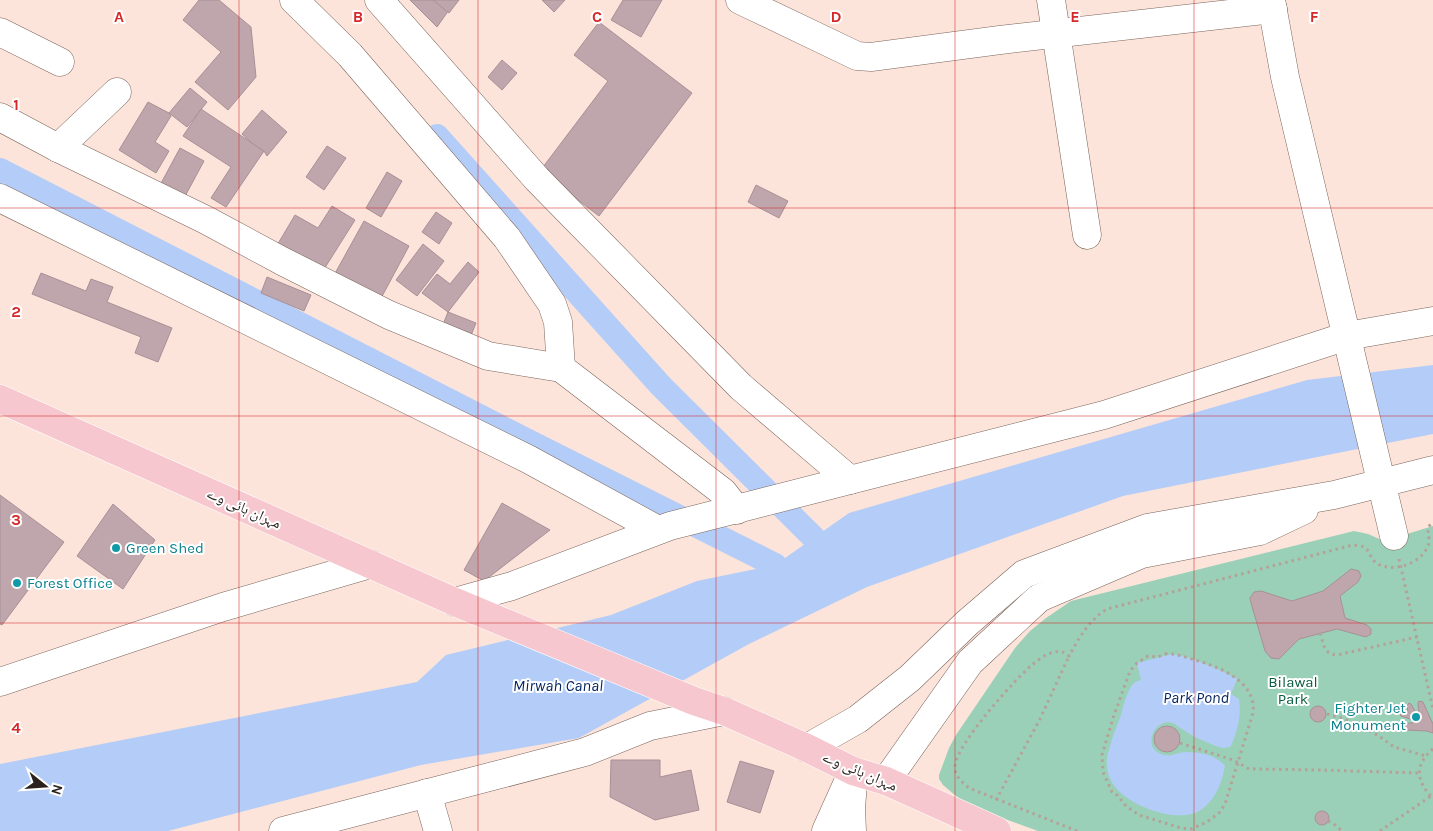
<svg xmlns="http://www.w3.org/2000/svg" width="1433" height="831" font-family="Karla,'Noto Naskh Arabic',sans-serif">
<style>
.green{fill:#9ad0b7}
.water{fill:#b3cdf8}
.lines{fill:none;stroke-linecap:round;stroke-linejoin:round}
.canal{stroke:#b3cdf8;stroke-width:24}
.building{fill:#bfa6ad;stroke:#a89097}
.minor-casing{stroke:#7a655c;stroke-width:29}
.major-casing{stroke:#fff;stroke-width:29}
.path{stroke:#b4a199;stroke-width:3;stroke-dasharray:2.5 4;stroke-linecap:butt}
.minor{stroke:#fff;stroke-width:28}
.major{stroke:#f6c7ce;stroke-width:28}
.grid{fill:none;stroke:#d62828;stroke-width:1;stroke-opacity:0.55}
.culture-dot{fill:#0f9aa8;stroke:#fff;stroke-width:2}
.labels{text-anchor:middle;stroke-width:4;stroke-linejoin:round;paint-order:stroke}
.street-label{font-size:15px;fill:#2a211e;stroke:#fff}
.culture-label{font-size:15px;fill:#0d838f;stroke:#fff;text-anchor:start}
.park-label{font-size:15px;fill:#0a5b41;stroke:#fff}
.water-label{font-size:16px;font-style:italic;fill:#03245f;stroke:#fff}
.grid-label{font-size:16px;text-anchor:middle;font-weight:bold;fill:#d62828;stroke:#fff;stroke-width:4;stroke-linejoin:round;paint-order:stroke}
</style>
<rect width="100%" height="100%" fill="#fde4da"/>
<path class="green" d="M1433,526V831H1038L967,805L943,785L939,779V775L949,748L956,735L1015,648L1030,631L1046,618L1071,601L1354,531L1368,534L1384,541Z"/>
<g class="water">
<path d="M1433,365V434L1123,496L867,587L749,644L579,738L421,765L168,831H0V764L417,682L446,655L611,615L697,581L775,565L849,513L1307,380Z"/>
<path d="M1172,654C1195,658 1217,668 1237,679L1231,694L1239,699C1242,715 1237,731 1231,746C1229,747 1226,748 1224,748C1221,748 1219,747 1216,746C1204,741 1193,737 1182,729C1179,728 1178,726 1175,724C1156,715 1142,745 1159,753C1170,759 1176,752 1186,752C1199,752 1217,755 1225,766C1222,782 1216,799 1202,809C1180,826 1127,806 1113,784C1110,779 1107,772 1107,766C1105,756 1116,728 1120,718C1123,709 1127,689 1134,683C1136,681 1139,681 1141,680L1137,663Z"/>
</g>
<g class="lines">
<g class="canal">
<path d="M437,136L661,386L814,538"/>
<path d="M0,170L528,441L775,565"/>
</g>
</g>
<g class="building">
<path d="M199,0H219L251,27L256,77L228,110L195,82L221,52L183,20Z"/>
<path d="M410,0H456L437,27Z"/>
<path d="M433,0H459L449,13Z"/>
<path d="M542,0H565L554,12Z"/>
<path d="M623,0H662L641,37L611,20Z"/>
<path d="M599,22L692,93L599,216L540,171L608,81L574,55Z"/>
<path d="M502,60L517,73L502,90L488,77Z"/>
<path d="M190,88L207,102L187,127L169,113Z"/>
<path d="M148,102L169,113L171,116L155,142L169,151L156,173L119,150Z"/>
<path d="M201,109L264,151L226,207L211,198L231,167L183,136Z"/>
<path d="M262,110L287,132L267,156L264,151L253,144L242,134Z"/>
<path d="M327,146L346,158L324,190L306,177Z"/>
<path d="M180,148L204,161L183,200L159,187Z"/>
<path d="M387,172L402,181L381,217L366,208Z"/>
<path d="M756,185L788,201L779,218L748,202Z"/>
<path d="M332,206L355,220L321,274L276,247L295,215L318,228Z"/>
<path d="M436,212L452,223L439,244L422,232Z"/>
<path d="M364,221L409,246L379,302L333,277Z"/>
<path d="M423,244L444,261L417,296L396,280Z"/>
<path d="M468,262L479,272L448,312L422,293L437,274L450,284Z"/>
<path d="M41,273L86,291L91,279L113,287L107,302L172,328L158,362L135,353L141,337L32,294Z"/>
<path d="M267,277L311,295L304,311L261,293Z"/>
<path d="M448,312L476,323L470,338L442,327Z"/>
<path d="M0,495L64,542L2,625L0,624Z"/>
<path d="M502,503L550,530L484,581L464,570Z"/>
<path d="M113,504L155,540L123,589L77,556Z"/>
<path d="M1351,569L1359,571L1361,576L1358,582L1340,596L1345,618L1367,625L1371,629V634L1366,637L1337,629L1299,639L1279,659L1271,658L1265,651L1251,603L1250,598L1254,592L1261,591L1292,601L1323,591Z"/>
<path d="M1419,701L1423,702L1433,724V733L1427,731L1406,730L1403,727L1405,724L1416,722L1410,719L1401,716L1400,715L1402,713H1408L1407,706L1409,703L1411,704L1415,711L1419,716L1418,703Z"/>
<circle cx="1318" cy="714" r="8"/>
<circle cx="1167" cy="739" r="13"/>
<path d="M611,760H660V777L691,770L699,810L655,820L610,797Z"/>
<path d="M740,761L774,771L760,813L727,802Z"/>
<circle cx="1322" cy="818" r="7"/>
</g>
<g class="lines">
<g class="minor-casing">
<g id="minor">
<path d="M294,0L350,55L507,238L552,304L558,322L561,368"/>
<path d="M379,0L537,179L741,387L850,480"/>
<path d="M740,0L857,56L871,57L1000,40L1273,9"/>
<path d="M1051,0L1087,235"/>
<path d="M1271,0L1285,77L1394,536"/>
<path d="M0,32L60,62"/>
<path d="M0,117L58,148L206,220L282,261L389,315L488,356L561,368L723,492L737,510"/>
<path d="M58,148L117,92"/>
<path d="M0,198L528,459L658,530"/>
<path d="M455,602L512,586L670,526L1104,415L1347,336L1433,321"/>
<path d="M0,682L223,607L370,564"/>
<path d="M807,748L858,719L910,678L967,623L1024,574L1147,528L1334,495L1433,470"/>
<path d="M886,781L970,662L1039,598L1142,554L1260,531L1304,510"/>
<path d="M427,793L438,831"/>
<path d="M283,831L585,752L650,726L724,711"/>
<path d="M826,831L853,771"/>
<path d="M852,831L851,808L853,783"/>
</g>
</g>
<g class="major-casing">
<path id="major" d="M0,399L455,602L694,701L724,711L807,748L853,771L886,781L997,831"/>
</g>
<g class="path">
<path d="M1399,559L1433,709"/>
<path d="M1320,633C1324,644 1323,654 1337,655L1417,637"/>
<path d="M1165,654C1175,653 1185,657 1195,660C1219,667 1257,681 1253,713L1225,804L1220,812L1207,822L1191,829L1181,828L1139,815L1126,806L1117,795L1112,792L1103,772L1102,755L1113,718L1130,671L1137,663L1148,656L1158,657Z"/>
<path d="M1327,714L1342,718L1361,726L1379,736L1394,747L1426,756"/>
<path d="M1180,743L1233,760L1249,769H1255L1319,770L1419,773"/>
<path d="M1433,749C1414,765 1416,782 1433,798"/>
<path d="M996,800L1040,719L1069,656"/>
<path d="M1328,821L1335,825L1342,831"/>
<path d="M1077,831L969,788C962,782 954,776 955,766C956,745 1014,680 1032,665C1038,660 1047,653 1055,652C1061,650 1065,653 1069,656C1079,638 1089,620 1107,609L1349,546C1354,545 1360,545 1364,547C1369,550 1370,556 1373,560C1385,573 1410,567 1421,556C1425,552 1430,545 1429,539C1429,530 1425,529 1433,522"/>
<path d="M1380,831L1431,796"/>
</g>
<use href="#minor" class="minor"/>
<use href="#major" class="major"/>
</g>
<path class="grid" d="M239,0V831M478,0V831M716,0V831M955,0V831M1194,0V831M0,208H1433M0,416H1433M0,623H1433"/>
<g class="culture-dot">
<circle cx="116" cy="548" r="5"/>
<circle cx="17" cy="583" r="5"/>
<circle cx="1416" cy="717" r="5"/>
</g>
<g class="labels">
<g class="street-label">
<text transform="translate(244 508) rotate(24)" y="5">مہران ہائی وے</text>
<text transform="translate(860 771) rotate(23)" y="5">مہران ہائی وے</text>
</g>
<g class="culture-label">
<text x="126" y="553">Green Shed</text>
<text x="27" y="588">Forest Office</text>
<text x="1406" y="713" text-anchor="end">Fighter Jet<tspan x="1406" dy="17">Monument</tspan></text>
</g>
<g class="park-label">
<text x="1293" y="687">Bilawal<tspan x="1293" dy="17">Park</tspan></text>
</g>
<g class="water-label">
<text x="558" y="691">Mirwah Canal</text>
<text x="1196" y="703">Park Pond</text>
</g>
</g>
<g class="grid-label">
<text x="119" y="22">A</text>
<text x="358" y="22">B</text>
<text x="597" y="22">C</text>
<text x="836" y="22">D</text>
<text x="1075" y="22">E</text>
<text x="1314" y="22">F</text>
<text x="16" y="110">1</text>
<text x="16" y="317">2</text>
<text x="16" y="525">3</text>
<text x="16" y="733">4</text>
</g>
<g transform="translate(45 786) rotate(107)" stroke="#ffffff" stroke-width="4" paint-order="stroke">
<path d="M0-4L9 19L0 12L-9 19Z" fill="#2a211e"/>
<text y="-8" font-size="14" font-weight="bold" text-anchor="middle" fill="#2a211e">N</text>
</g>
</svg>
